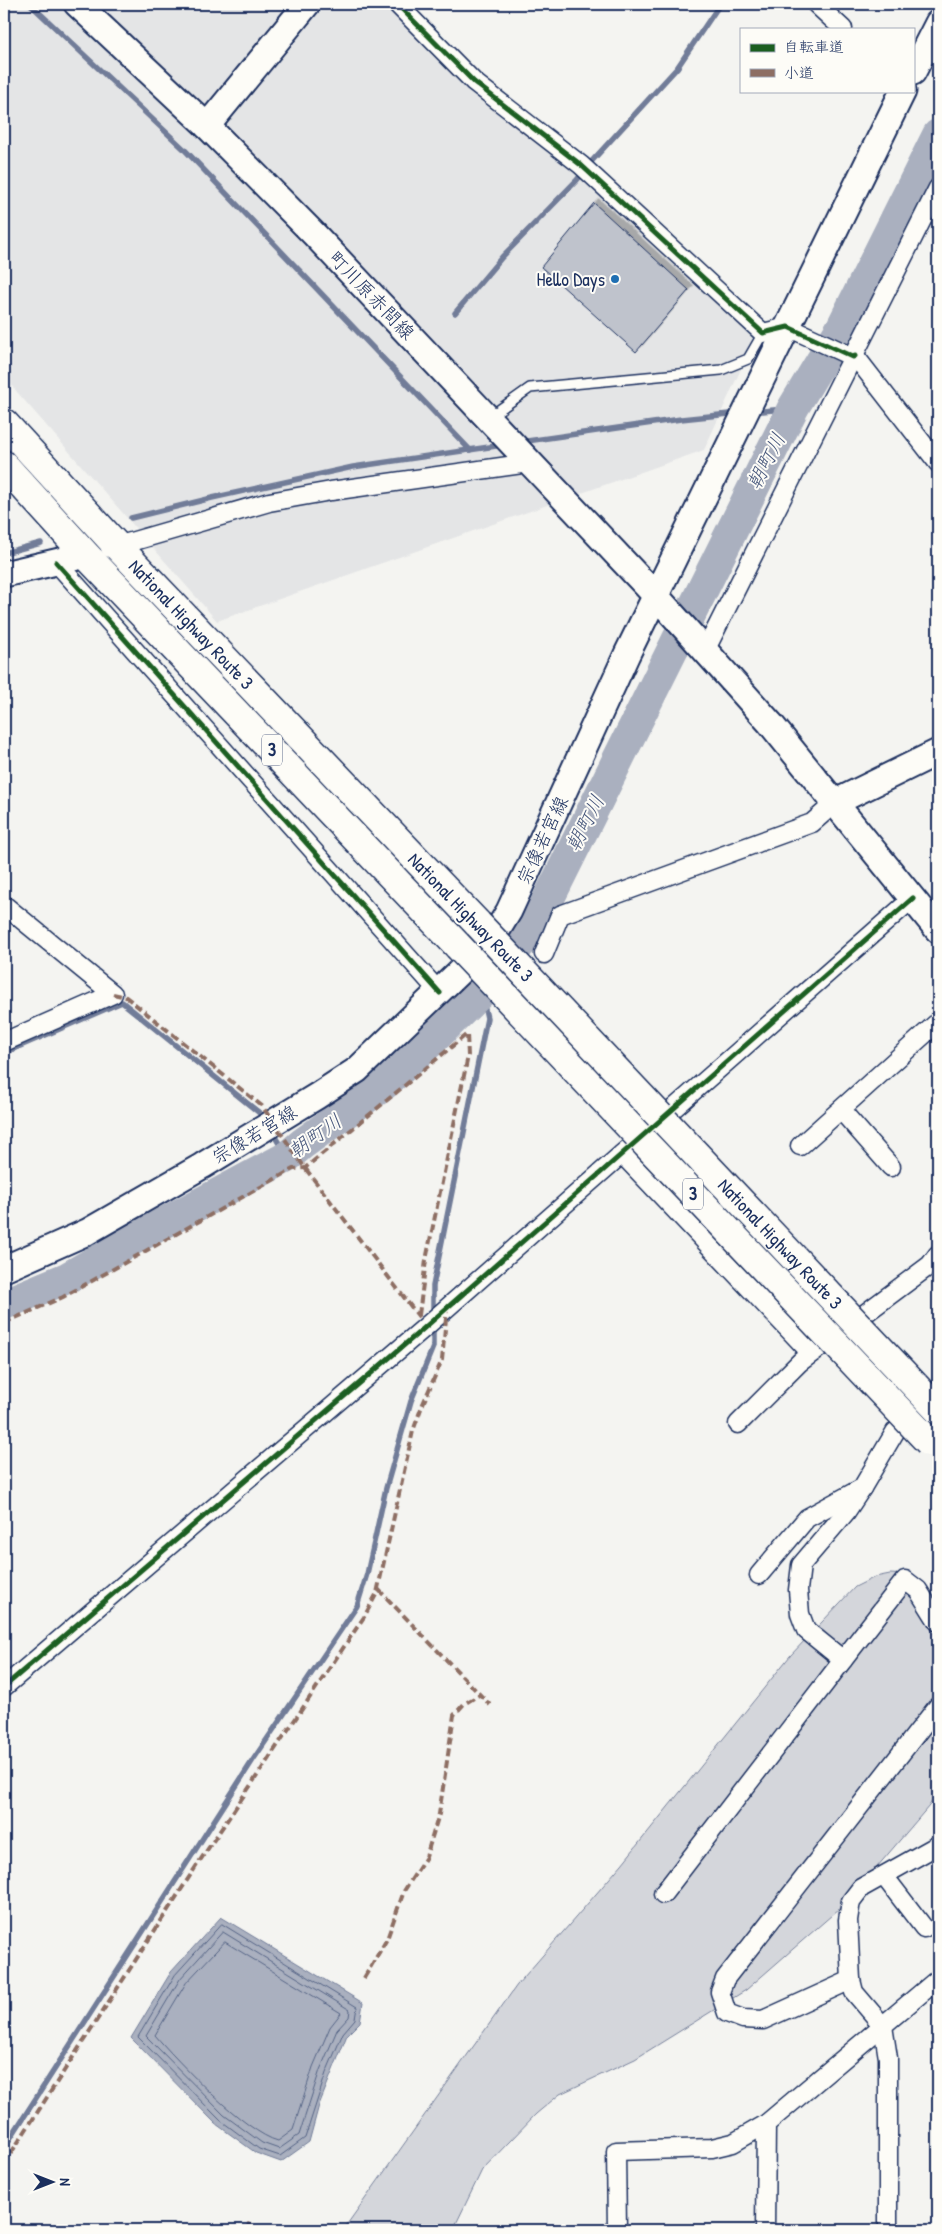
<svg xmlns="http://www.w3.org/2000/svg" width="942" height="2234" font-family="'Patrick Hand','Klee One',sans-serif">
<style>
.built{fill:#e4e5e6}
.green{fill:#d4d6db;stroke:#78829c}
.water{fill:#aab0bf;stroke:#717c98}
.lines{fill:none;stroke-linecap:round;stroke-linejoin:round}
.shore{stroke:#546385;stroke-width:1}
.stream{stroke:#717c98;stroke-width:5.5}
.river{stroke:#aab0bf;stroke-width:32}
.building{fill:#bfc3cc;stroke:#1b2f5e;filter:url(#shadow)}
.lane-casing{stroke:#1b2f5e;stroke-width:12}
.street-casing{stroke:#1b2f5e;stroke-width:21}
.secondary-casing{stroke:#1b2f5e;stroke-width:29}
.highway-casing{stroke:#1b2f5e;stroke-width:31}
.lane{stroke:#fdfcf7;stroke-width:9}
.street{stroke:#fdfcf7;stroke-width:18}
.secondary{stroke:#fdfcf7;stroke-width:25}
.highway{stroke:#fdfcf7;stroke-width:28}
.highway-bridge-casing{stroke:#1b2f5e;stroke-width:31;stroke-linecap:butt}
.highway-bridge{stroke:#fdfcf7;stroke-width:28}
.quiet{stroke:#8d6e63;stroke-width:4;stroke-dasharray:8 4;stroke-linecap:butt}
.cycleway-casing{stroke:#fdfcf7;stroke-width:8}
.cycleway{stroke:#1b5e20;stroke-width:5}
.poi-dot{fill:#1f6fb2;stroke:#fdfcf7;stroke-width:2}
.labels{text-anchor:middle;stroke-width:4;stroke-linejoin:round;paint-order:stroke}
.shield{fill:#fdfcf7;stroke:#5f6c8c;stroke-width:1}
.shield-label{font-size:18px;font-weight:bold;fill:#1b2f5e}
.poi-label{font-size:19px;fill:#1b2f5e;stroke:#fdfcf7;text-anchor:end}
.street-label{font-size:19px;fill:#1b2f5e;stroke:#fdfcf7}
.water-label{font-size:20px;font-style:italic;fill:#46567b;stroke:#fdfcf7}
</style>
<defs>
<filter id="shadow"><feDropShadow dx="4.5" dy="-4.5" stdDeviation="0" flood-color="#0004"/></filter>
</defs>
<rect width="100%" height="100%" fill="#f4f4f1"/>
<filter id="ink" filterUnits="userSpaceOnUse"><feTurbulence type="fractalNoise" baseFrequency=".02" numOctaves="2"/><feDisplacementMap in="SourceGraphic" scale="10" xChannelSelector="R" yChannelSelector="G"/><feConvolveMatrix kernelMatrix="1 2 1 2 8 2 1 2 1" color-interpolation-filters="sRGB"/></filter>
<g filter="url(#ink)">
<path class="built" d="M4,4H392L757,334L704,450L217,621L4,377Z"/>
<path class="green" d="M890,1574L909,1575L938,1609V1791L929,1806L848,1901L746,1990L635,2059L560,2094L536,2114L482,2170L453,2230H343L517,1985L622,1864L790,1656L855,1587L875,1577Z"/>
<path class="water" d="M221,1917L363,2003L360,2022L347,2035L319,2105L309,2142L281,2162L256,2153L216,2124L131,2038L171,1972Z"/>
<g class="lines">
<g class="shore">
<path d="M222,1924L357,2007L355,2019L343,2033L326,2073L305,2138L280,2156L259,2149L220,2120L138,2037L175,1975Z"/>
<path d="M223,1932L350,2010L349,2017L337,2030L320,2070L299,2135L279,2149L262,2143L224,2115L146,2036L180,1979Z"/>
<path d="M225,1942L341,2013L330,2027L313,2067L293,2130L278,2141C246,2133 178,2062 155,2035L186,1983Z"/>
</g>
<g class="stream">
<path d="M30,4L184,149L470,450"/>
<path d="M455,313L502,257L577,180L591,162L677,68L720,4"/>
<path d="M753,412L793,408"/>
<path d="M520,442L681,419L739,413"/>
<path d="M131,518L212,498L353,467L503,445"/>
<path d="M4,553L41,543"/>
<path d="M4,1053L122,1002L262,1115L265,1120"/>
<path d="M271,1130L287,1157"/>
<path d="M433,1314V1286L487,1018L481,992"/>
<path d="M4,2148L253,1760L357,1606L367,1574L386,1488L411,1401L433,1347V1326"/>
</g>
<path class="river" d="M4,1304L67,1278L132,1240L287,1157L302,1144L381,1087L428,1044L481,992L536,924L793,408L842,327L938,135"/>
</g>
<path class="building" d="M594,203L689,290L636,352L541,267Z"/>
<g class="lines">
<g class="lane-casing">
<path id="lane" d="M489,417L530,388L721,370L748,359L763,333"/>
</g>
<g class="street-casing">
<g id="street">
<path d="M397,4L474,82L581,165L763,333L788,327L853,357L855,356"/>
<path d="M816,4L843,29"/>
<path d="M855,356L938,463"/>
<path d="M110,548L269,502L331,491L529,463"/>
<path d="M56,562L440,993"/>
<path d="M705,651L938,188"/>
<path d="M4,905L113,994L4,1042"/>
<path d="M544,954L560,915L812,823L836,802"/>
<path d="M841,1110L891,1167"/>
<path d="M800,1146L938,1022"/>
<path d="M622,1154L811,1353"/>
<path d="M738,1424L800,1362L930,1265L938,1254"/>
<path d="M862,1488L846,1512L801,1565L798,1590L800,1614L806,1630L843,1660L905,1580L918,1590L938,1622"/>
<path d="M759,1575L807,1518L862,1488L895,1432L938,1389"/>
<path d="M4,1687L423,1329L913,898"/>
<path d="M884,1876L924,1928"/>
<path d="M663,1894L843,1660"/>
<path d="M851,1980L763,2020L743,2019L727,2013L720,1992L725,1979L938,1706"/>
<path d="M617,2230L616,2151L712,2148L733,2143L766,2124"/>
<path d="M765,2230L766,2124L938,1979"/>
<path d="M888,2230V2058L883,2026L854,1992L851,1980L848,1920L851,1901L861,1888L938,1845"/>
</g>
</g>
<g class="secondary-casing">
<g id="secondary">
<path d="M77,4L207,126L314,234L657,597L770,723L938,930"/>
<path d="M913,72L938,23"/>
<path d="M207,126L307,4"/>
<path d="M4,574L86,555"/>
<path d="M836,802L938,752"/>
<path d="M4,1269L87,1232L202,1166L317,1096L357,1070L478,954L495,934L509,911L627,654L903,91"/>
</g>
</g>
<g class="highway-casing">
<g id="highway">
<path id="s1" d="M4,423L117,546L478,924"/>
<path d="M4,465L86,555L458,946"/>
</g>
</g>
<use href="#lane" class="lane"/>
<use href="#street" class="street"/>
<use href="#secondary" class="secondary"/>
<use href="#highway" class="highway"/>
<g class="highway-bridge-casing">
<g id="highway-bridge">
<path id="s2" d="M478,924L938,1410"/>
<path d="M458,946L929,1442"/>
</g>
</g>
<use href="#highway-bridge" class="highway-bridge"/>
<g class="quiet">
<path d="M113,994L126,997L262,1106L305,1168L419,1317"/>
<path d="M4,1323L63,1297L293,1169L305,1168L467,1034L468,1056L426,1260L419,1315"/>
<path d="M378,1589L490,1705"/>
<path d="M364,1978L387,1939L404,1891L426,1857L439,1814L454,1715L464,1704L479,1695"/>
<path d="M4,2164L197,1865L364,1617L377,1593L413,1431L422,1406L442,1360L447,1308"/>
<path d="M246,2230L250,2222"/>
</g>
<g class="cycleway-casing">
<g id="cycleway">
<path d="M397,4L474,82L581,165L763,333L788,327L853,357L855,356"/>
<path d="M56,562L440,993"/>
<path d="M4,1687L423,1329L913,898"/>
</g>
</g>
<use href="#cycleway" class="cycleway"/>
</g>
</g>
<circle class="poi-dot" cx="615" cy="279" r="5"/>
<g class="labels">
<g class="shield">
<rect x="262" y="734.5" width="20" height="31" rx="4"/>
<rect x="683" y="1178.5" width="20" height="31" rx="4"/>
</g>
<g class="shield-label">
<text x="272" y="756">3</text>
<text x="693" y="1200">3</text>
</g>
<g class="poi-label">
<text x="605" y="286">Hello Days</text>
</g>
<g class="street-label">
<text transform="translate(372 295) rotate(46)" y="7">町川原赤間線</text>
<text dy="7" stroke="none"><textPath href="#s1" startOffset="275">National Highway Route 3</textPath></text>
<text transform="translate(542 840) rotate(-65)" y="7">宗像若宮線</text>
<text transform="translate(471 917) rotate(46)" y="7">National Highway Route 3</text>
<text transform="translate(254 1134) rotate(-31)" y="7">宗像若宮線</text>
<text dy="7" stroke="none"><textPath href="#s2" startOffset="440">National Highway Route 3</textPath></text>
</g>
<g class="water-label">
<text transform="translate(766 461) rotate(-63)" y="7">朝町川</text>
<text transform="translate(585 823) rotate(-63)" y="7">朝町川</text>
<text transform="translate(315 1136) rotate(-36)" y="7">朝町川</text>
</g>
</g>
<rect width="942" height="2234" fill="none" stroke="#fdfcf7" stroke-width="20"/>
<rect x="10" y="10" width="922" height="2214" fill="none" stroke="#1b2f5e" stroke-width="2" filter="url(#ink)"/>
<rect x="740" y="28" width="175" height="65" fill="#fdfcf7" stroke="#a3aaba"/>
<rect x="750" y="44" width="25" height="8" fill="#1b5e20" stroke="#a3aaba"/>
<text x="784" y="52" font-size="15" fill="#1b2f5e">自転車道</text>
<rect x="750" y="69" width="25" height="8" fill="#8d6e63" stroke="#a3aaba"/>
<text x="784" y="78" font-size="15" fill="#1b2f5e">小道</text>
<g transform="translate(52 2182) rotate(90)" stroke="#fdfcf7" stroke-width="4" paint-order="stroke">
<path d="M0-4L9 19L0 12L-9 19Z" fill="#1b2f5e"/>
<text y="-8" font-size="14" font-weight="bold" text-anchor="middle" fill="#1b2f5e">N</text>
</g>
</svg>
